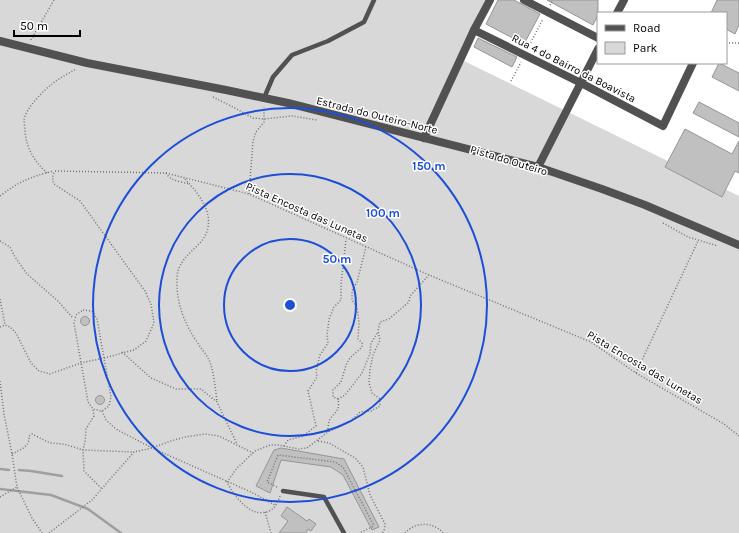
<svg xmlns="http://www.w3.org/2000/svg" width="739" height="533" font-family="Karla,sans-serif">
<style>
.green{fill:#d8d8d8}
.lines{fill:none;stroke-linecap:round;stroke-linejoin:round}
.stream{stroke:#9f9f9f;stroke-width:2.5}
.building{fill:#c0c0c0;stroke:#959595}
.path{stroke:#737373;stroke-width:1.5;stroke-dasharray:1 2;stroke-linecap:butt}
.service{stroke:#515151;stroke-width:4.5}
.minor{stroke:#515151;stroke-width:8}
.tertiary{stroke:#515151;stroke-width:8}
.ring{fill:none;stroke:#1d4ed8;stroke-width:2}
.labels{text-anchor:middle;stroke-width:3;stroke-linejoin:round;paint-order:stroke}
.street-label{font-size:11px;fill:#000;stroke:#fff}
.centre{fill:#1d4ed8;stroke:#fff;stroke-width:2}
.ring-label{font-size:12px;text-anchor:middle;font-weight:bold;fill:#1d4ed8;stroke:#fff;stroke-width:3;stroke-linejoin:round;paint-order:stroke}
</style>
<rect width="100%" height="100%" fill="#fff"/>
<path class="green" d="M0,0H491L464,61L739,196V533H0Z"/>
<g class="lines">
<g class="stream">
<path d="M0,469L9,470"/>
<path d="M19,470L31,471L62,476"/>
<path d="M0,489L51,495L88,509L121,533"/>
</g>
</g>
<g class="building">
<path d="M498,0H514L540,14L524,44L486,24Z"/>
<path d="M547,0H598V15L593,25Z"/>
<path d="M717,0H739V25L735,34L726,29V13H711Z"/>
<path d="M478,38L517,57L512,67L474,47Z"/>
<path d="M719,63L739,73V91L712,77Z"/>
<path d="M699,102L739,123V137L693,113Z"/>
<path d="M685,129L732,154L739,141V173L735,171L722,197L665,167Z"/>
<circle cx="85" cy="321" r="4.5"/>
<circle cx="100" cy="400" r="4.5"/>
<path d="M281,448L344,459L379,527L372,530L343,475L331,467L281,460L270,493L256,486L274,450Z"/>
<path d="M287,507L307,521L309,519L316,524L311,531L308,529L306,533H279L288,521L281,516Z"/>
</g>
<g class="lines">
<g class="path">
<path d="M550,5L553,0"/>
<path d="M31,40L54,0"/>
<path d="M726,43H739"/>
<path d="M528,48L543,19"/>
<path d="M511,81L521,62"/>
<path d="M213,97L233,107L253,118L264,119L292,116L317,120"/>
<path d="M47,173C34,161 26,148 25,130C25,127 24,123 24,120C26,108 42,92 52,84C59,78 68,74 76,69"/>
<path d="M166,173C170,181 182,182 190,184"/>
<path d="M185,179C204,199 221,224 196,247C187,255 178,264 177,277C176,304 184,323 199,345C202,350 207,355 209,360C213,367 216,392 217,402"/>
<path d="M249,194L253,141L256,132L264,122V107"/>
<path d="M0,196C18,182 32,176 54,171"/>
<path d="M663,223L688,237L718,246"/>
<path d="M0,241L10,247L15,257L27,274L58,301L73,318"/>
<path d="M0,299L5,325"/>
<path d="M83,310L92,311L97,319L111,397L109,406L102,411L93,409L88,402L74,323L76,315Z"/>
<path d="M0,327L5,325L10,327L16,333L31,363L39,371L50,374L81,363L104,358L134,350L146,341L154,323L151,304L145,291L80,201L54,184C52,179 52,176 55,171L166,173L249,194L429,275L591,342L636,373L724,424L739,436"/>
<path d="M122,352L151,378L176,389H201L217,402L237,444"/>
<path d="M636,373L698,241"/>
<path d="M0,381L4,414L12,454L17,487L32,518L42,533"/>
<path d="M338,399L345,395L362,373L370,354L371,343L378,332"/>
<path d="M93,410L94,416L86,429L85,442L83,450L84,471L101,488"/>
<path d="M102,411L106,420L116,429L152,448L251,492L275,505"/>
<path d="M328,432C328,428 328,423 330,419C336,410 340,412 338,399L333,397V390L341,382L346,365L350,358L362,347V343L358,339L359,323L357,307L352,300V291L357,282L366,247"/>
<path d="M318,441L329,443L355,458L363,467L370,495L385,524L384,531L382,533"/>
<path d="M284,446L288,440L303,436L316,426L308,391L317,377L316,371L320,355L328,343L327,336L329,319L334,307L341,300V284L346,239"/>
<path d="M12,454C21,449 30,447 29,436L32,434L50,443L64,444L83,450L134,452"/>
<path d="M277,487L267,482L278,455L335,462L343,467L373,524L372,527L359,533"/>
<path d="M280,496C278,501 276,507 271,510C252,521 234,496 227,482L237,468L255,451L270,445H278L299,449L307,448L328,432L351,421L360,412L371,411L380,406V399L372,393L369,383L370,370L373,355L380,340L378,331L380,322L389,319L409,302L410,296L429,275"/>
<path d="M0,497L17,487"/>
<path d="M265,512L271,533"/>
<path d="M49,533L92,500L134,452L152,448L171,441L185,437L205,434L219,436L253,453"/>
<path d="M405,533C415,522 433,521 443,533"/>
</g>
<g class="service">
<path d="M264,98L273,77L292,55L328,41L364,22L374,0"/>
<path d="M283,491L324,497L344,533"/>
</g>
<g class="minor">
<path d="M524,0L598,38"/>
<path d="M617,13L624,0"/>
<path d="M474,30L581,83L663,126L693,63"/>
<path d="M424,138L474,30L490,0"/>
<path d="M538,167L598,49"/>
</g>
<path class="tertiary" d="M0,41L87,63L226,90L288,103L538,167L602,189L645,205L739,245"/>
</g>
<g class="ring">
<circle cx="290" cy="305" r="66"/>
<circle cx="290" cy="305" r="131"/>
<circle cx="290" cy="305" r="197"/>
</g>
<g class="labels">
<g class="street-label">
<text transform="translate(574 68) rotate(27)" y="4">Rua 4 do Bairro da Boavista</text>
<text transform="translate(377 115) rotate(14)" y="4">Estrada do Outeiro-Norte</text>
<text transform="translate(509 160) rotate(17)" y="4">Pista do Outeiro</text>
<text transform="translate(307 212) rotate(24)" y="4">Pista Encosta das Lunetas</text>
<text transform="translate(645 367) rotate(31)" y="4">Pista Encosta das Lunetas</text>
</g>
</g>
<circle cx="290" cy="305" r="6" class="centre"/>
<g class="ring-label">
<text x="429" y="170">150 m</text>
<text x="383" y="217">100 m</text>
<text x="337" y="263">50 m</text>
</g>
<rect x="597" y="12" width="130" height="52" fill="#ffffff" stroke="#999999"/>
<rect x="605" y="25" width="20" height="6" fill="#515151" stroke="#999999"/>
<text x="633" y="32" font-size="12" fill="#000000">Road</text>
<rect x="605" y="42" width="20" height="12" fill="#d8d8d8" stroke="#999999"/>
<text x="633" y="52" font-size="12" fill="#000000">Park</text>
<path d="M14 30v6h66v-6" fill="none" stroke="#000000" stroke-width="2"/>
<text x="20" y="30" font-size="12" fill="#000000" stroke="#ffffff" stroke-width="3" paint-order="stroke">50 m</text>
</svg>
